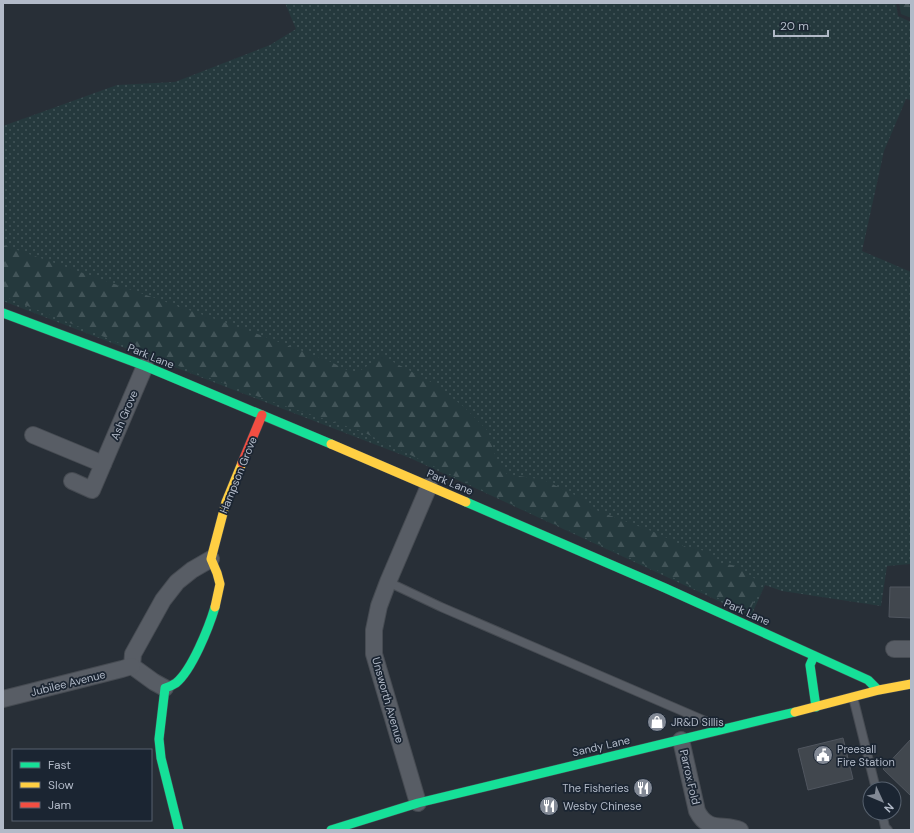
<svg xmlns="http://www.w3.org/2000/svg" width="914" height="833" font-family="'DM Sans',sans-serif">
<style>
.grass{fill:url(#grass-dots)}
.forest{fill:url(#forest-firs)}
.building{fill:#41474e;stroke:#50565f}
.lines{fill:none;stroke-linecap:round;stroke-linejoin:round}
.lane-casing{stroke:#464b52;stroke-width:10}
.street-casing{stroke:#464b52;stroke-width:18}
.fast-casing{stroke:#464b52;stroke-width:10}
.slow-casing{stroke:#464b52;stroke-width:10}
.jam-casing{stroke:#464b52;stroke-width:10}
.lane{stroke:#585d65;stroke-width:8}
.street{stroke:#585d65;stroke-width:16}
.fast{stroke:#16e098;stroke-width:9}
.slow{stroke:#ffcf43;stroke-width:9}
.jam{stroke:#f24e42;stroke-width:9}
.labels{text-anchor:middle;stroke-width:3.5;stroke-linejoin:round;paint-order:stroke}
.street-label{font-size:11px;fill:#b2bac8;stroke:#1b2532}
.poi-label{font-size:11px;fill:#b2bac8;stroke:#1b2532;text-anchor:start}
</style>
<defs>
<pattern id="grass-dots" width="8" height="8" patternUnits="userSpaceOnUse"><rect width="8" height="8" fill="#25393d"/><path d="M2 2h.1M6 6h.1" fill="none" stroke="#425458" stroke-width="1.8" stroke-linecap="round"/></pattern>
<pattern id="forest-firs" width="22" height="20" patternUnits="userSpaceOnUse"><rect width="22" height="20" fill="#25393d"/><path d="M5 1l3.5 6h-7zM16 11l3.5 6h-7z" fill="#425458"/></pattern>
</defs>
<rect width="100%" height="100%" fill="#282f37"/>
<path class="grass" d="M285,3H896L898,16L911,22V100L906,99L884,151L862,251L911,272V564L887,566L881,606L782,591L765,585L751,616L410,458L3,301V126L117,85L175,82L270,45L296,29Z"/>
<g class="forest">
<path d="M899,3H911V18L901,14Z"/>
<path d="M3,245L263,336L331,362L355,374L382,356L431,382L463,406L487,430L497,461L507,474L544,480L587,501L598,511L654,532L686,547L706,551L716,562L737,566L751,577L763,582L749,612L522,509L361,431L270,401L134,349L3,296Z"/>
</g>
<g class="building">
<path d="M890,587H911V618L889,617Z"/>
<path d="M843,738L853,779L808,790L798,749Z"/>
<path d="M911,739V796L883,769Z"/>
</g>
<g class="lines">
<g class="lane-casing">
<g id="lane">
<path d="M388,582L441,607L717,726"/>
<path d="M853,697L876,789"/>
<path d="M882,813L885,827L888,830"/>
</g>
</g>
<g class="street-casing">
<g id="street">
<path d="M33,435L103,464"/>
<path d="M72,481L92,490L145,366"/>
<path d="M894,649H911"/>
<path d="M165,688L154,682L132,666L133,654L163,600L177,582L192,570L211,559"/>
<path d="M3,699L122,669L132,666"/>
<path d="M681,740L697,811C708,833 723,823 740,830"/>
<path d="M418,803L374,654V630L379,606L388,582L429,486"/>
</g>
</g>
<g class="fast-casing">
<g id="fast">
<path d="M3,313L145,366L331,444"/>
<path d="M466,502L665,588L868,680L878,690"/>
<path d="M814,656L810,665L816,707"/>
<path d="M179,830L161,758L159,739L165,688C169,687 173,685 176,683C192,670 209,627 215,607"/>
<path d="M331,830L418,803L795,712"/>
</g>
</g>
<g class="slow-casing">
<g id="slow">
<path d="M331,444L466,502"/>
<path d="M215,607L220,584L217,573L211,559L226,502L242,463"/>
<path d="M795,712L879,690L911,684"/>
</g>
</g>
<g class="jam-casing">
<path id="jam" d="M242,463L262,415"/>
</g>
<use href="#lane" class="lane"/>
<use href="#street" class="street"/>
<use href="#fast" class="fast"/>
<use href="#slow" class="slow"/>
<use href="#jam" class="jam"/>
</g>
<defs>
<g id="shop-disc" transform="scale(1)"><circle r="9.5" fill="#828995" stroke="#1b2532"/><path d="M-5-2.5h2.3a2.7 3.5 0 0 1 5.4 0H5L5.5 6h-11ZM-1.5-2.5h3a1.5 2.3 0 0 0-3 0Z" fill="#fff"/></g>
<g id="civic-disc" transform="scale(1)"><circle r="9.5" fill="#828995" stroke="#1b2532"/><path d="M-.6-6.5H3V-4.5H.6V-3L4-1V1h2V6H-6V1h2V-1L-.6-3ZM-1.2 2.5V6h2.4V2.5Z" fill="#fff"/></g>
<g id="restaurant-disc" transform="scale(1)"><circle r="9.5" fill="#828995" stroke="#1b2532"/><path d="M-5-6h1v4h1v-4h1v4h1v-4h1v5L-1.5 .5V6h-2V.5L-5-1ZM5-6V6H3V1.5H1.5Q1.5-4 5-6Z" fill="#fff"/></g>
</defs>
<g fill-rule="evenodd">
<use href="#shop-disc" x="657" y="722"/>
<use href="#civic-disc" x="823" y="755"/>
<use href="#restaurant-disc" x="643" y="788"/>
<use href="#restaurant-disc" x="549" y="806"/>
</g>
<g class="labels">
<g class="street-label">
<text transform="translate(151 356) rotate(22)" y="4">Park Lane</text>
<text transform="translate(124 415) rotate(-67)" y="4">Ash Grove</text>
<text transform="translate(238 475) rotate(-68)" y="4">Hampson Grove</text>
<text transform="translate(450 482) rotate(23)" y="4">Park Lane</text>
<text transform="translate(747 612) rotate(24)" y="4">Park Lane</text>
<text transform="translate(68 683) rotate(-14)" y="4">Jubilee Avenue</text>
<text transform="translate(388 700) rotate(74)" y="4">Unsworth Avenue</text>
<text transform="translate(601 746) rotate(-13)" y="4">Sandy Lane</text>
<text transform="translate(690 777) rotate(77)" y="4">Parrox Fold</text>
</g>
<g class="poi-label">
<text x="671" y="726">JR&amp;D Sillis</text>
<text x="837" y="753">Preesall<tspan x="837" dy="13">Fire Station</tspan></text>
<text x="629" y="792" text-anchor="end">The Fisheries</text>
<text x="563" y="810">Wesby Chinese</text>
</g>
</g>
<rect width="914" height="833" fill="none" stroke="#b2bac8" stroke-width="8"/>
<rect x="12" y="749" width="140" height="72" fill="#1b2532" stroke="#57616e"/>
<rect x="20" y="762" width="20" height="6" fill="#16e098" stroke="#57616e"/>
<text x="48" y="769" font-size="12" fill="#b2bac8">Fast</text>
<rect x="20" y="782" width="20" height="6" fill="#ffcf43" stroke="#57616e"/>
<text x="48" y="789" font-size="12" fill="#b2bac8">Slow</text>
<rect x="20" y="802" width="20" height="6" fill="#f24e42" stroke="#57616e"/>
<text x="48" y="809" font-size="12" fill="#b2bac8">Jam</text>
<g transform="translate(882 801) rotate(134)"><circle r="19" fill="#1b2532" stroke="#57616e"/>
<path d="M0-3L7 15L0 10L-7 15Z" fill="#828995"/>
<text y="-6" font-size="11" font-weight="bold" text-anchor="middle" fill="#b2bac8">N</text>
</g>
<path d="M774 30v6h54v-6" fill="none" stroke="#b2bac8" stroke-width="2"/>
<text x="780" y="30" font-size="12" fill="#b2bac8" stroke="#1b2532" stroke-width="3" paint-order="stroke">20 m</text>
</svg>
